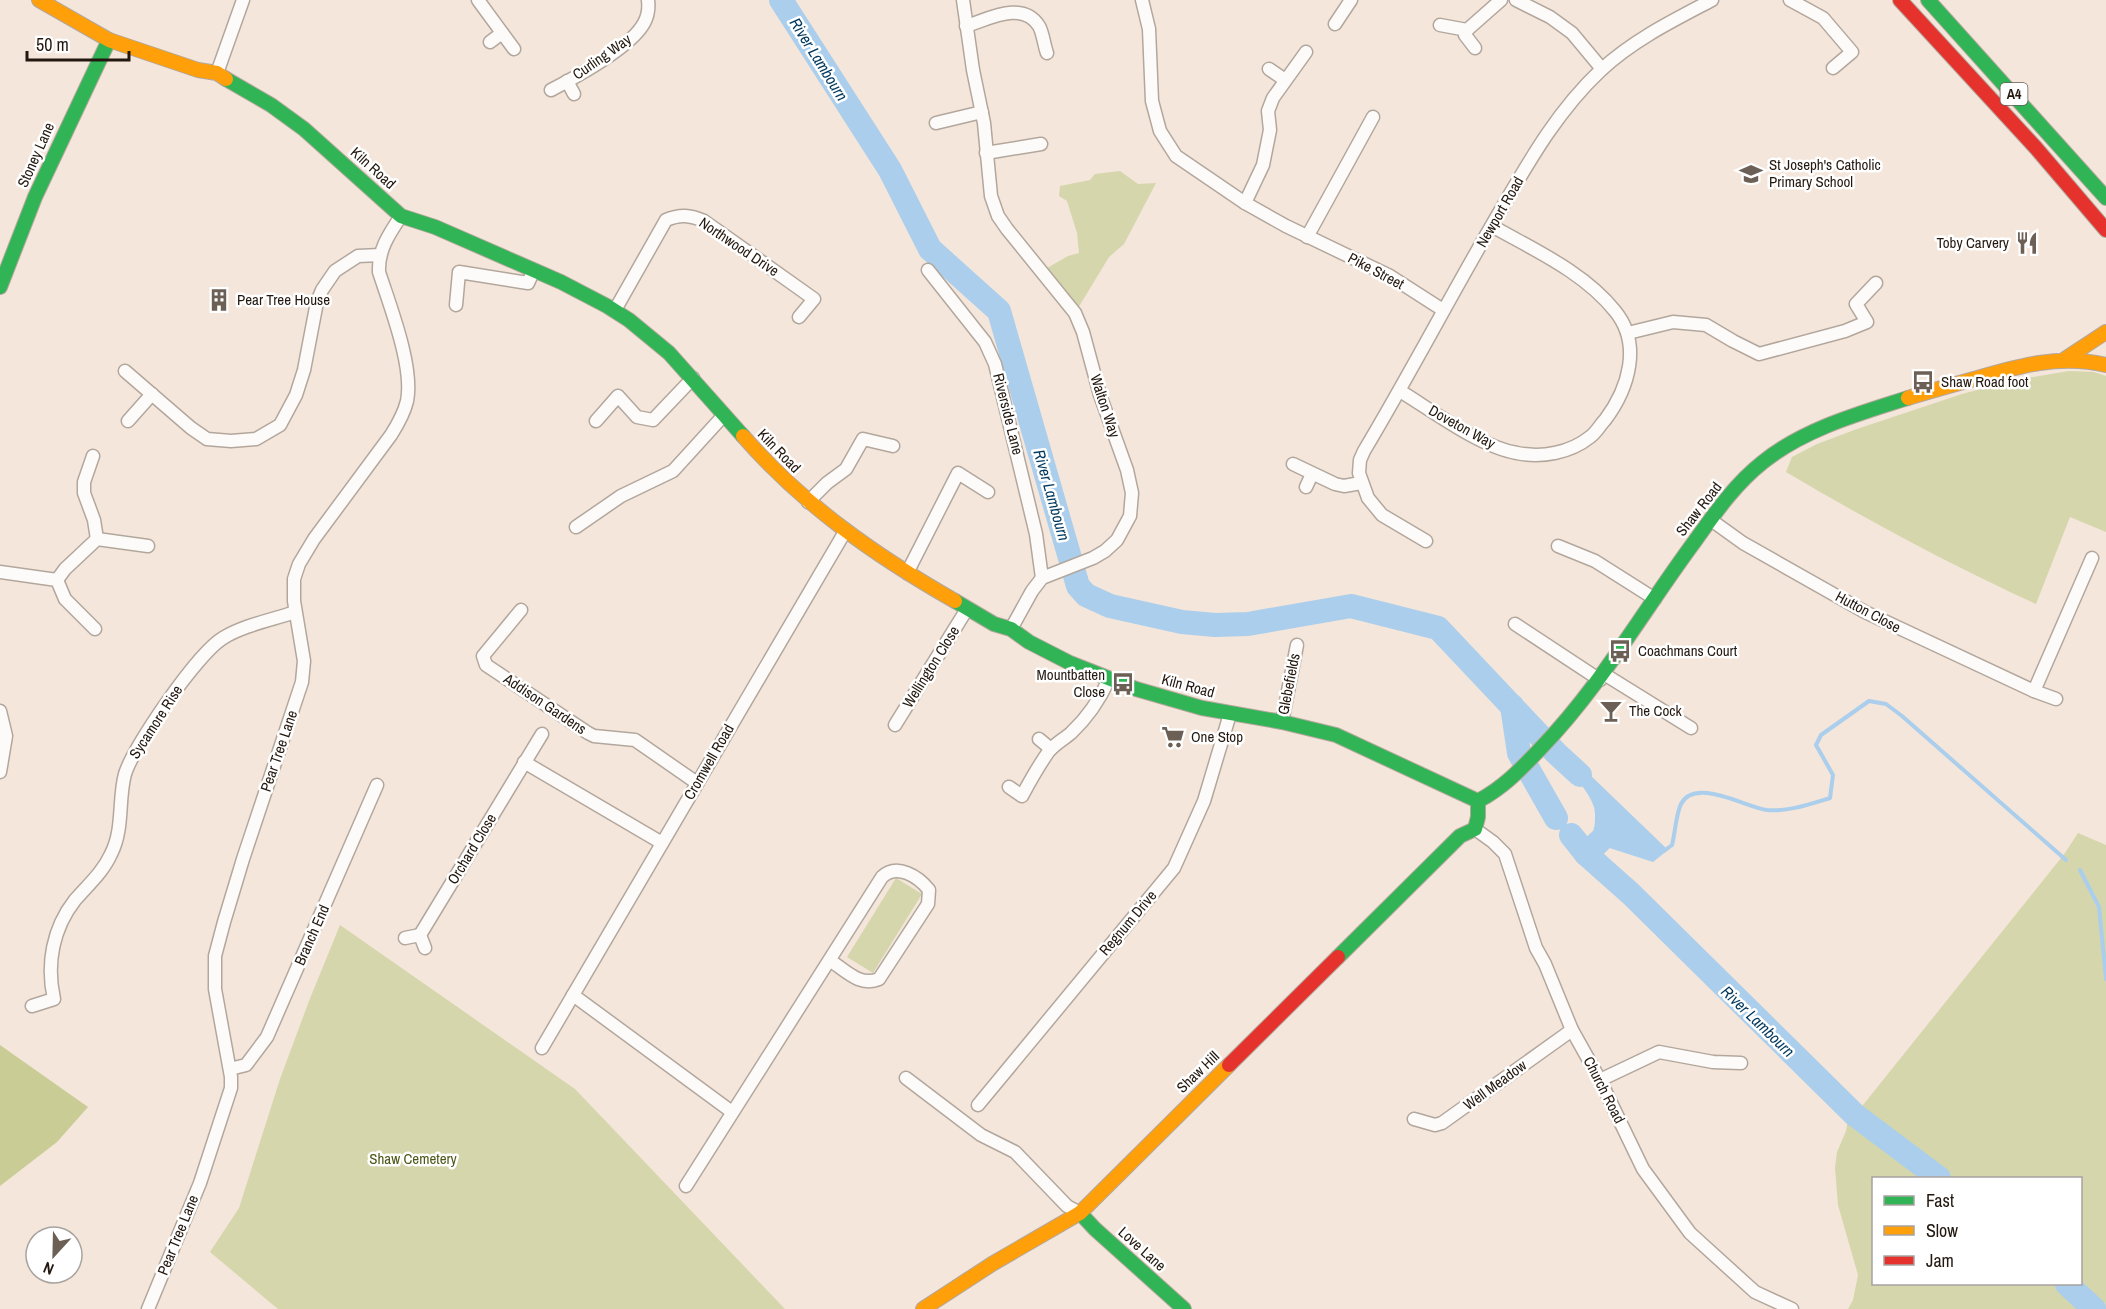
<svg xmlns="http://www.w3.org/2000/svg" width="2106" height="1309" font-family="'Archivo Narrow',sans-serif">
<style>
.green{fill:#d5d6ac;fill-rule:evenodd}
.forest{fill:#cacc96}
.water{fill:#aaceec}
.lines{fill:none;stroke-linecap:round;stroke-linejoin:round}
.stream{stroke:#aaceec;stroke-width:4}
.river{stroke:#aaceec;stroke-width:24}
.street-casing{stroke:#b3a79d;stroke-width:15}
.fast-casing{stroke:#b3a79d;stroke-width:16}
.slow-casing{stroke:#b3a79d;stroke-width:16}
.jam-casing{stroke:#b3a79d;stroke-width:16}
.street{stroke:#fdfbf9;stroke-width:12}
.fast{stroke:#30b455;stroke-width:14}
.slow{stroke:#ff9f0a;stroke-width:14}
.jam{stroke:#e5322d;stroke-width:14}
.labels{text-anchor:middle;stroke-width:5;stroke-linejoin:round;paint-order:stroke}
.shield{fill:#fff;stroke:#655d57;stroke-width:1.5}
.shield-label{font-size:14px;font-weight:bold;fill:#23180f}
.street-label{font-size:15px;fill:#23180f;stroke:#fff}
.poi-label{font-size:15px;fill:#23180f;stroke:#fff;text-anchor:start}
.park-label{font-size:15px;fill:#4e5718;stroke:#fff}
.water-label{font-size:16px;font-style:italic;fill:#00385e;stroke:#fff}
</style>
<rect width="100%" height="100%" fill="#f4e6da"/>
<g class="green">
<path d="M1120,171L1138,184L1156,183L1124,244L1109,257L1075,313L1042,271L1068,256L1079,253L1077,233L1067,201L1059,196L1060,186L1090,180L1095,174Z"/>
<path d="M2069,371L2094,372L2106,376V532L2070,517L2036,604C1949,564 1867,520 1786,472L1792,457L1817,444L1857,429L1962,394L2015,380Z"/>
<path d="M2078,833L2106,845V1309H1848L1853,1300L1858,1275L1838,1205L1835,1168L1837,1152L1846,1131L1848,1120L1852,1114L1855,1115L2065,853ZM1874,1178H2080V1284H1874Z"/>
<path d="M896,878L922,894L873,973L847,957Z"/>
<path d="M340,925L575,1089L785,1309H278L210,1252L239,1208L280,1079L309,1001Z"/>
</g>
<path class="forest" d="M0,1045L88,1107L57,1142L0,1186Z"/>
<path class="water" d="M1562,748L1668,850L1653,862L1597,844C1592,833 1597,819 1594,807C1587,787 1568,770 1554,754Z"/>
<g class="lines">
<g class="stream">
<path d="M1664,851L1672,845C1675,834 1676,814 1681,804C1695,777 1745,807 1767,810C1788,812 1810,804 1830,798L1833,775L1816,745L1821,735L1869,701L1886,704L1902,716L2066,860"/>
<path d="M2080,870L2099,907L2106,979"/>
</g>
<g class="river">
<path d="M781,0L890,170L930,249L999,311L1078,586L1086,595L1110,606L1182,622L1215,625L1248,624L1351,606L1438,628L1556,753L1580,775"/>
<path d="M1512,706L1519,753L1556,818"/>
<path d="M1609,818L1604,837L1586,854L1631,894L1855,1115L1939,1178"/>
<path d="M1571,835L1586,854"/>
<path d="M2067,1284L2094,1309"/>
</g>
<g class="street-casing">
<g id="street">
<path d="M478,0L514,49"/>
<path d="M963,0L973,70L984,123L991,196L998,216L1007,229L1075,313L1083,332L1100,395L1127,470L1132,493L1130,516L1117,540L1105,551L1093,558L1042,578L1032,591L1011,629"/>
<path d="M1142,0L1149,29L1152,101L1160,131L1176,156L1245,203L1286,226L1390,276L1443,310"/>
<path d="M1516,0L1550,17L1572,33L1602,69"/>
<path d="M1790,0L1823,18L1852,52L1833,68"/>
<path d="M1335,24L1351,0"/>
<path d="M1440,25L1467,30L1501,0"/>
<path d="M966,26C989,19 1022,0 1039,26C1043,33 1044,45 1047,53"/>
<path d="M1467,30L1465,35L1475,48"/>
<path d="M490,42L502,33"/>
<path d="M1269,69L1285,80"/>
<path d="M217,73L243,0"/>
<path d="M567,81L574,94"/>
<path d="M551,90C576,77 631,47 644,23C648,16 649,8 648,0"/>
<path d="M936,123L982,112"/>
<path d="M986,153L1041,144"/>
<path d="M1245,203L1263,165L1270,130L1268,111L1273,98L1306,52"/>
<path d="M1307,237L1373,117"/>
<path d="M928,270L985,342L995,364L1036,534L1042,578"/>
<path d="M456,305L459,272L528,283L534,270"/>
<path d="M615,310L666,220C680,214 690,215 704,221L814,299L799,317"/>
<path d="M1628,333L1673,322L1706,325L1733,341L1759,354L1845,331L1867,322L1856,304L1876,283"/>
<path d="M125,371L191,428L207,439L231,441L256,439L280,425L296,395L304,370L317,302L322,290L335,271L358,256L380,255"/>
<path d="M1400,391C1433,411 1480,447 1517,453C1542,458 1570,453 1590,437C1596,433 1600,425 1605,420C1629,388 1642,344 1615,311C1584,272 1534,250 1492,226"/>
<path d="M128,421L152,394"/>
<path d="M596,421L618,396L637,417L653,420L693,378"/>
<path d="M93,456L84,482V493L94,520L97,539"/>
<path d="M1293,464L1335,484L1344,486L1361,483"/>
<path d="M1306,487L1312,474"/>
<path d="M808,502L827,483L846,469L863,439L893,446"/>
<path d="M1711,520L1743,543L1865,612L2034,691L2056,699"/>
<path d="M576,527L621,496L673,471L724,415"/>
<path d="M1426,541L1382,515L1368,498L1359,473L1360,460L1364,451C1410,374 1451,295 1496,218C1527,165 1556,112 1601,70C1633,40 1674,20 1712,0"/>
<path d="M1558,546L1595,561L1655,599"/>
<path d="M0,572L57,580L65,599L95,629"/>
<path d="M907,573L958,473L988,492"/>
<path d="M57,580L65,569L97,539L148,546"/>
<path d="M521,610L483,656L486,665L588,733L594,736L635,740L697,783"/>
<path d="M1515,624L1600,680"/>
<path d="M1604,674L1691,728"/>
<path d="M2034,691L2092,558"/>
<path d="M0,711L6,736L0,772"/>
<path d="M1282,722L1297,645"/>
<path d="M895,725L967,609"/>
<path d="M1039,739L1051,749"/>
<path d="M524,762L662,843"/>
<path d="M1009,787L1022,796C1030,781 1039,765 1049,751C1055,744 1064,739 1071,733C1087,718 1100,699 1109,679"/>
<path d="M1475,829L1493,842L1505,854L1536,948L1545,964L1572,1030L1600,1080L1643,1169L1690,1233L1755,1292L1792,1309"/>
<path d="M405,938L420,935"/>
<path d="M425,948L420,935L542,734"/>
<path d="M573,995L732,1112"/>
<path d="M32,1006L54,999C46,964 53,928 75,900C88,885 103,872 111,854C124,829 118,799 125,774C134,745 198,653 223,638C244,625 272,620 295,612"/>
<path d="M542,1048L846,530"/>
<path d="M230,1069L246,1065L267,1037L377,785"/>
<path d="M906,1078L981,1135L1015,1152L1067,1206L1080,1213"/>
<path d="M1600,1080L1659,1052L1713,1062L1741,1063"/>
<path d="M978,1105L1174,868L1204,801L1230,714"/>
<path d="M1414,1119L1435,1125L1442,1123L1572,1030"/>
<path d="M686,1186L882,877C897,863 918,876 929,890L928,904L879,979C860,987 846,971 831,961"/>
<path d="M148,1309L200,1183L231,1088V1077L215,989V956L224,922L243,859L302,682L304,661L294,601V579L299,564L314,539L391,435C398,424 404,414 407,401C414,367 390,306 379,272C378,250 389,234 401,216"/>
</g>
</g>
<g class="fast-casing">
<g id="fast">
<path d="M1928,0L2106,198"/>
<path d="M226,79L271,105L304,129L401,216L435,227L561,282L607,306L629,320L669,353L743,436"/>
<path d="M0,287L35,197L109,40"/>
<path d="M955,601L994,624L1011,629L1029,642L1070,663L1136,689L1202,708L1282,722L1336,735L1478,801"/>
<path d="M1478,801C1503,788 1521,769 1540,749C1601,686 1643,611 1695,541C1715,513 1735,484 1763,462C1804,429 1858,414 1908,398"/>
<path d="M1338,957L1460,836L1475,829L1478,817V801"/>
<path d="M1080,1213L1095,1229L1184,1309"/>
</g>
</g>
<g class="slow-casing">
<g id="slow">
<path d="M39,0L109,40L198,70L217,73L226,79"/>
<path d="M2065,359L2106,332"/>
<path d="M1908,398C1930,391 1952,385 1974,379C2018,366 2060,354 2106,365"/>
<path d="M743,436C803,505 876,556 955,601"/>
<path d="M923,1309L992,1264L1080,1213L1229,1065"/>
</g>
</g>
<g class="jam-casing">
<g id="jam">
<path d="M1900,0L2036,148L2106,230"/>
<path d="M1229,1065L1338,957"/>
</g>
</g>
<use href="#street" class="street"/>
<use href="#fast" class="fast"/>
<use href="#slow" class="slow"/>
<use href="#jam" class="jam"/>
</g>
<defs>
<g id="school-bare" transform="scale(1.8)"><path d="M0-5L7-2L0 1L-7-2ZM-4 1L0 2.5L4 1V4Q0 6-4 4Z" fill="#6c6056" stroke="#fff" stroke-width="2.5" paint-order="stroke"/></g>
<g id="restaurant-bare" transform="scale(1.8)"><path d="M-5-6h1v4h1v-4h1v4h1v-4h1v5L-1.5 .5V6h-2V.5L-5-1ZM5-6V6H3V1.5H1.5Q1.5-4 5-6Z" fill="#6c6056" stroke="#fff" stroke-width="2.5" paint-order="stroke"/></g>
<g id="building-bare" transform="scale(1.8)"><path d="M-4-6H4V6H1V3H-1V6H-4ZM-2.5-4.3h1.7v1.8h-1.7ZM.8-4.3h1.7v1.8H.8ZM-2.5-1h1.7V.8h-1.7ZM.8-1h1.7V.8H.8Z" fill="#6c6056" stroke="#fff" stroke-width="2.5" paint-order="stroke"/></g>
<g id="bus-bare" transform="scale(1.8)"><path d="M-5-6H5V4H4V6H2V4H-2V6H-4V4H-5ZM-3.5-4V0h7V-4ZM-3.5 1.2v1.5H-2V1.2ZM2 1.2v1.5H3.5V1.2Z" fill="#6c6056" stroke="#fff" stroke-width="2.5" paint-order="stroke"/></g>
<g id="bar-bare" transform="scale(1.8)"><path d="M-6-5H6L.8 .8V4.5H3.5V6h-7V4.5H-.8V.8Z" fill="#6c6056" stroke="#fff" stroke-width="2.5" paint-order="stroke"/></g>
<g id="supermarket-bare" transform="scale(1.8)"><path d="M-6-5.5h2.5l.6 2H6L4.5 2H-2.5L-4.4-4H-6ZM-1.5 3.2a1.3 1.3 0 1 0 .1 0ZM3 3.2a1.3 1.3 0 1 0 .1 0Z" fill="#6c6056" stroke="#fff" stroke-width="2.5" paint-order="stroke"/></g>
</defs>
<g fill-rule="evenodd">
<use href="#school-bare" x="1751" y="174"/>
<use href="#restaurant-bare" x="2027" y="243"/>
<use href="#building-bare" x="219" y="300"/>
<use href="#bus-bare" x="1923" y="382"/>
<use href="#bus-bare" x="1620" y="651"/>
<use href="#bus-bare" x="1123" y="684"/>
<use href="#bar-bare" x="1611" y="711"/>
<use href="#supermarket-bare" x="1173" y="737"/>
</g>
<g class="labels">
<rect class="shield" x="2000.5" y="83" width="27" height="22" rx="4.5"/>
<g class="shield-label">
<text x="2014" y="99">A4</text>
</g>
<g class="street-label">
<text transform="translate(602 57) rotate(-35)" y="5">Curling Way</text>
<text transform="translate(36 155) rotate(-66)" y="5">Stoney Lane</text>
<text transform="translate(373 168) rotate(42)" y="5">Kiln Road</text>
<text transform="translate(1500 212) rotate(-60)" y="5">Newport Road</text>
<text transform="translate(739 247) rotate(34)" y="5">Northwood Drive</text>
<text transform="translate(1376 271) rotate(28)" y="5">Pike Street</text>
<text transform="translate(1105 406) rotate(72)" y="5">Walton Way</text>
<text transform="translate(1008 414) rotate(76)" y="5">Riverside Lane</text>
<text transform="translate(1462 427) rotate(29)" y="5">Doveton Way</text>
<text transform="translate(779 451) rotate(46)" y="5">Kiln Road</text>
<text transform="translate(1699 509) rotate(-52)" y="5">Shaw Road</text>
<text transform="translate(1868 612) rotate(28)" y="5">Hutton Close</text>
<text transform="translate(931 667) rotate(-58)" y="5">Wellington Close</text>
<text transform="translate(1289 684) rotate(-79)" y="5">Glebefields</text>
<text transform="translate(1188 686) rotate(15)" y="5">Kiln Road</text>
<text transform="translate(545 704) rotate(34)" y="5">Addison Gardens</text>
<text transform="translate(156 722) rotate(-57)" y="5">Sycamore Rise</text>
<text transform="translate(279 751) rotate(-71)" y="5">Pear Tree Lane</text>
<text transform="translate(709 762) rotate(-60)" y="5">Cromwell Road</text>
<text transform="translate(472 849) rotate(-59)" y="5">Orchard Close</text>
<text transform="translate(1128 923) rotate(-50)" y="5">Regnum Drive</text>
<text transform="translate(312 935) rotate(-66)" y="5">Branch End</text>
<text transform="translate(1198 1072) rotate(-44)" y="5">Shaw Hill</text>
<text transform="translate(1495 1085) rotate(-36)" y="5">Well Meadow</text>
<text transform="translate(1604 1090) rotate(63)" y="5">Church Road</text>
<text transform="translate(178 1235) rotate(-68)" y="5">Pear Tree Lane</text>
<text transform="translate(1142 1249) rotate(42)" y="5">Love Lane</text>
</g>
<g class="poi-label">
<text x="1769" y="170">St Joseph's Catholic<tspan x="1769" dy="17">Primary School</tspan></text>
<text x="2009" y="248" text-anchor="end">Toby Carvery</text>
<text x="237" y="305">Pear Tree House</text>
<text x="1941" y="387">Shaw Road foot</text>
<text x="1638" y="656">Coachmans Court</text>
<text x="1105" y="680" text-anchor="end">Mountbatten<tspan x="1105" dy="17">Close</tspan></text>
<text x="1629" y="716">The Cock</text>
<text x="1191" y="742">One Stop</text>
</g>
<g class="park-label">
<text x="413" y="1164">Shaw Cemetery</text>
</g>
<g class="water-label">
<text transform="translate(819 59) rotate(58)" y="6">River Lambourn</text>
<text transform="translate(1052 495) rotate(74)" y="6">River Lambourn</text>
<text transform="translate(1758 1021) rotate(44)" y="6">River Lambourn</text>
</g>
</g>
<rect x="1872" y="1177" width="210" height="108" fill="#ffffff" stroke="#a7a39f" stroke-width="1.5"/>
<rect x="1884" y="1196" width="30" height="9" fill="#30b455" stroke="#a7a39f" stroke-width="1.5"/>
<text x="1926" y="1207" font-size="18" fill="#23180f">Fast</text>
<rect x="1884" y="1226" width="30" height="9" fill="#ff9f0a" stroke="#a7a39f" stroke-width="1.5"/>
<text x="1926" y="1237" font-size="18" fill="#23180f">Slow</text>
<rect x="1884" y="1256" width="30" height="9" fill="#e5322d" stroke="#a7a39f" stroke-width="1.5"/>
<text x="1926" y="1267" font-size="18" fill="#23180f">Jam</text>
<g transform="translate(54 1255) rotate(202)"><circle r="28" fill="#ffffff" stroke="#a7a39f" stroke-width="1.5"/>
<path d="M0-4.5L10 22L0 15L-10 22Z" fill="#6c6056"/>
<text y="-9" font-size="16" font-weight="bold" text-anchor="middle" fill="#23180f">N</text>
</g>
<path d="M27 51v9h102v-9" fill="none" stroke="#23180f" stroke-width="3"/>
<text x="36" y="51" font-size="18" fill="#23180f" stroke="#ffffff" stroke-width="4.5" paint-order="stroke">50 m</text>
</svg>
